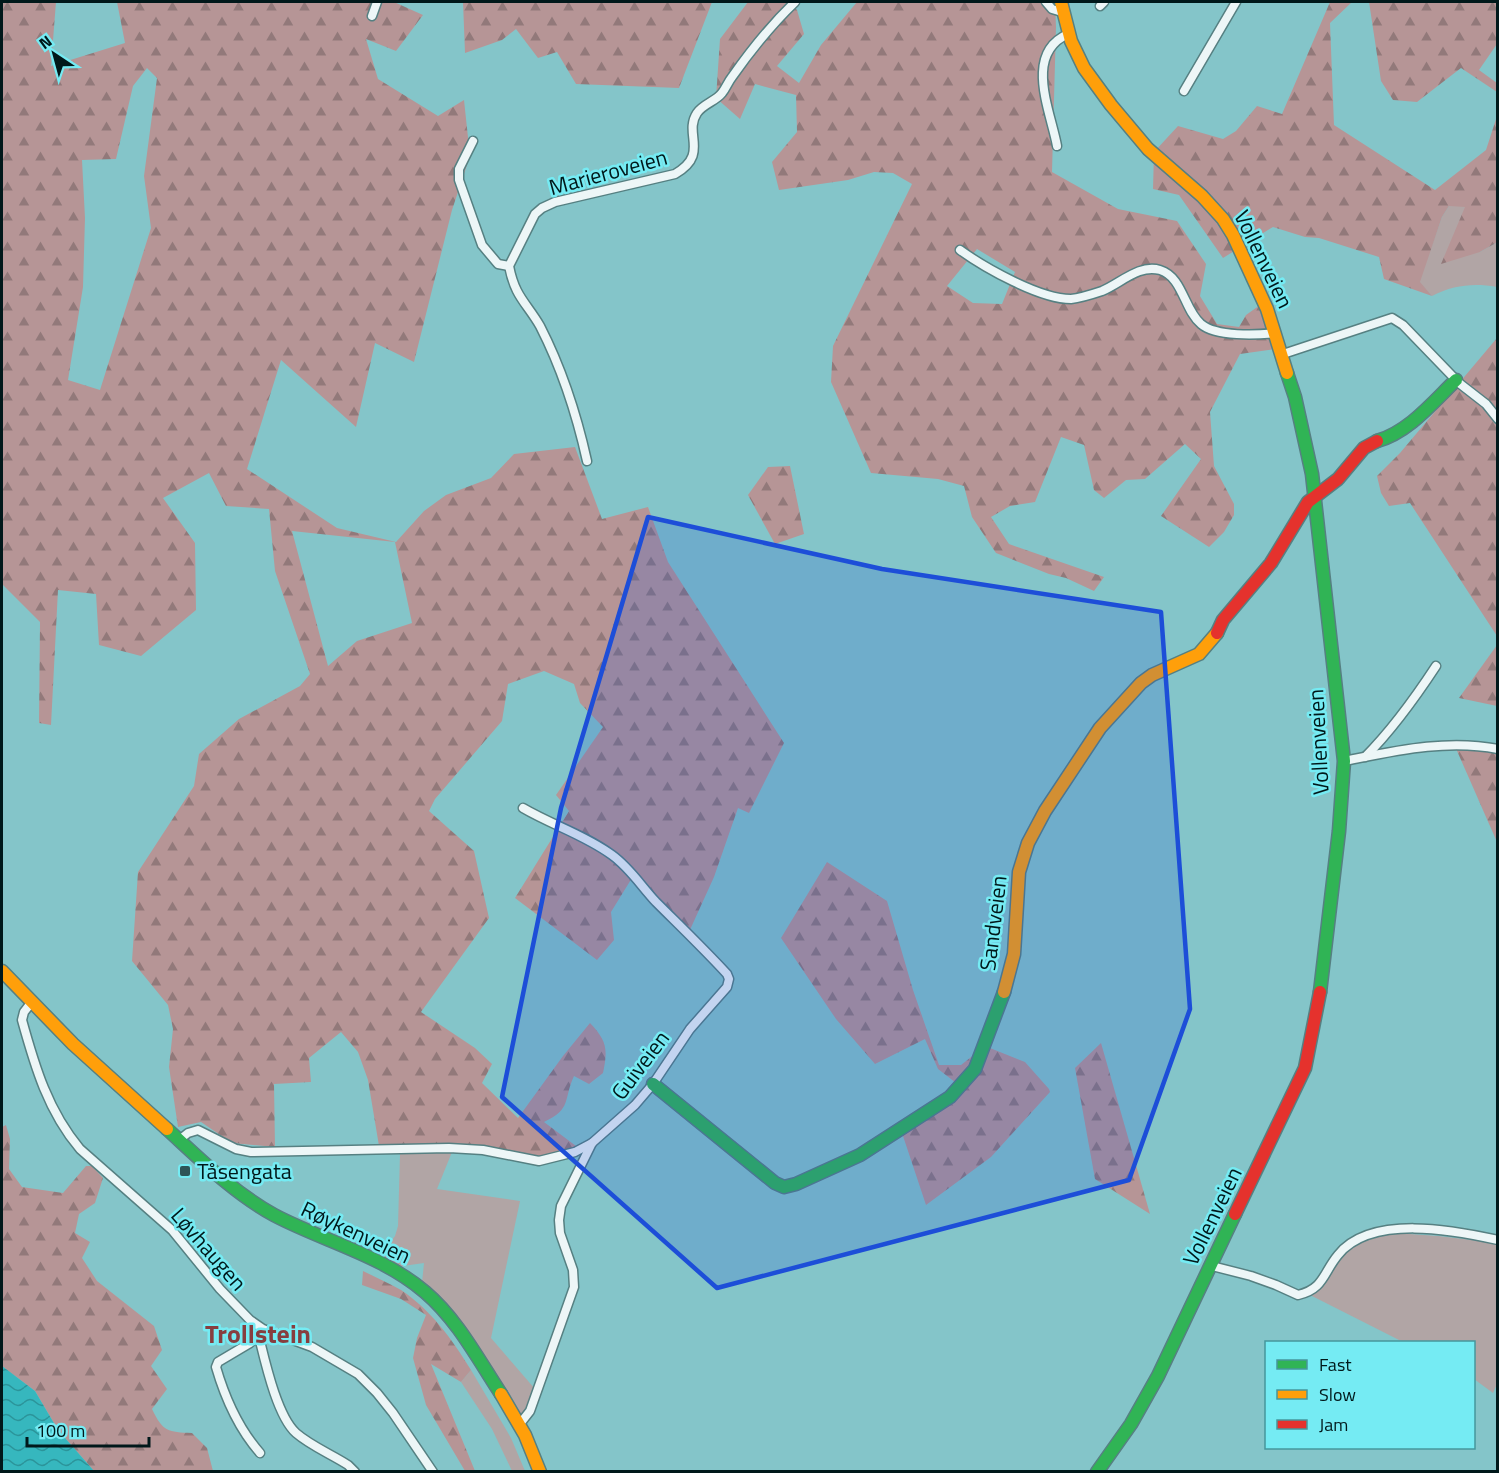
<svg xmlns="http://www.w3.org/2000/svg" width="1499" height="1473" font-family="'Titillium Web',sans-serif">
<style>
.green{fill:#b1a5a5}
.forest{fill:url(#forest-firs);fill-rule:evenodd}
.water{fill:url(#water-waves)}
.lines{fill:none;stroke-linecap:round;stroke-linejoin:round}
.street-casing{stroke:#568082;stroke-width:11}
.fast-casing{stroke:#568082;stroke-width:15}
.slow-casing{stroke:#568082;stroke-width:15}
.jam-casing{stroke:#568082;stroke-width:15}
.street{stroke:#edf6f7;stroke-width:8}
.fast{stroke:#30b455;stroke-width:12}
.slow{stroke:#ff9f0a;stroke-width:12}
.jam{stroke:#e5322d;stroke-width:12}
.marked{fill:#1d4ed8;fill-opacity:0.2;stroke:#1d4ed8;stroke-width:4.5;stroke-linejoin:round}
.poi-dot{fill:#2e5557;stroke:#75ebf3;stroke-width:2}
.labels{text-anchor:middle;stroke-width:5;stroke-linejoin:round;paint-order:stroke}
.street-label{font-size:22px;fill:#00181a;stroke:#75ebf3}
.poi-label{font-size:22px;fill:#00181a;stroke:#75ebf3;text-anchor:start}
.quarter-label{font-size:26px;font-weight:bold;fill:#873e3f;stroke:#75ebf3}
</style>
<defs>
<pattern id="forest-firs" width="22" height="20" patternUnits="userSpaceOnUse" patternTransform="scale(1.5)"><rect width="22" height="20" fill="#b69596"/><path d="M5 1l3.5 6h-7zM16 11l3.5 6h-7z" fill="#92797a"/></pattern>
<pattern id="water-waves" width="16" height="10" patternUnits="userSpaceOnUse" patternTransform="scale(1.5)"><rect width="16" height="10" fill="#36b7be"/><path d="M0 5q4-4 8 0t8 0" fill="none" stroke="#2b949a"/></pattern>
</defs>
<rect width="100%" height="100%" fill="#84c5c9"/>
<g class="green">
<path d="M1449,206H1465L1480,252L1496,243L1498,244L1497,287C1473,283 1454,285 1432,296L1419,282L1442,217Z"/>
<path d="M452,1152L437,1189L520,1201L491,1338L535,1389L522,1418L422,1283L424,1263L396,1267L378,1258L395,1236L398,1226L400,1154Z"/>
<path d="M1395,1233L1438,1236L1497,1243V1384L1493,1393L1474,1379V1342H1403L1310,1295C1319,1282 1328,1267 1339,1256C1354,1242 1375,1238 1395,1233Z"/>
<path d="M471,1370L511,1438L525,1471H512L492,1429L461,1382Z"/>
</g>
<g class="forest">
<path d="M2,2H56L51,66L125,43L117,2H394L423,15L396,51L366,39L378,79L438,116L464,100L470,156L452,210L414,362L375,343L356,427L281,360L247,469L337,528L396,542L424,511L446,495L491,478L514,454L575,447L602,519L648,507L668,562L784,743L749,813L738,808L714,877L689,932L632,878L611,912L614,940L597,960L515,898L569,811L556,795L603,727L580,703L574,684L544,671L508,684L502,721L435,799L429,811L474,851L489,918L421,1012L475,1048L492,1064L482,1083L518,1118L563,1056L590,1023C607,1041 608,1049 603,1073L589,1084L574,1076C563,1100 572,1109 544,1122L580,1149L537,1160L476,1151L380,1152L368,1080L358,1052L341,1032L309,1058L311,1082L274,1084L275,1147L232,1143L201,1122L178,1127L169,1067L173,1029L168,1005L132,961L138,872L194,786L199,754L239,719L300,686L310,674L275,571L269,509L226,506L209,473L163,498L195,543L196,610L141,656L99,645L96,594L58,590L51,725L39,723L40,622L2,584ZM147,68L157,78L144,176L151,228L100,390L68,380L83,287L85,218L82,160L116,159L133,86ZM292,531L395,542L412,623L357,641L328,666Z"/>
<path d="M463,2H712L679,88L576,84L557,52L538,58L516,29L502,40L465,53Z"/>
<path d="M748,2H788L797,10L804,34L777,66L799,83L821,45L857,2H1055L1056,27L1052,172L1118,209L1177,221L1206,264L1200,296L1217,324L1239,327L1246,315L1260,305L1275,349L1240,354L1210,412L1214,466L1234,504V515L1224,532L1209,547L1161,516L1201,459L1185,444L1145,479L1126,480L1104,498L1094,490L1084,445L1061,437L1035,502L1010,506L991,517L1009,544L1104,577L1094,591L1066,578L1049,574L996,553L972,517L964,486L938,479L871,473L831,382L833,346L912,184L893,173L874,172L848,180L779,190L772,162L797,132L796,95L755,84L740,119L716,98L720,39ZM977,249L1015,272L1002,304L973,303L947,286Z"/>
<path d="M1330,2H1352L1330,23L1334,125L1435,190L1486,150L1497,116V244L1496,243L1480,252L1441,264L1465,207L1449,206L1442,217L1420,282L1432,296L1384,279L1379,257L1319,238L1305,237L1273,227L1223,258L1179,195L1153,189L1154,152L1178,126L1223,139L1236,131L1257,106L1282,114Z"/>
<path d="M1369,2H1497V44L1479,70L1497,83V92L1461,68L1417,102L1393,100L1381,81Z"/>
<path d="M1497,338V636L1410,503L1389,506L1381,493L1377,476L1400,453Z"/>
<path d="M790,466L804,534L775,544L748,495L768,467Z"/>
<path d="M1497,645V706L1459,698Z"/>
<path d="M1454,744L1497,751V842Z"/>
<path d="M827,862L887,901L913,990L939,1065H961L985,1046L1025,1062L1049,1089L1050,1092L991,1157L926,1205L901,1130L960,1086L938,1069L925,1039L875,1064L836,1019L781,938Z"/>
<path d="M1101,1043L1150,1214L1095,1179L1075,1068Z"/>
<path d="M6,1125L10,1139L9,1169L22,1187L63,1193L86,1166H92L103,1178L95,1203L79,1214L75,1233L90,1242L82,1258L97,1281L154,1326L162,1350L151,1366L167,1389L152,1409C163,1432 168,1432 192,1433L207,1448L213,1471H94L58,1430L35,1391L2,1366V1127Z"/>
<path d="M363,1271C375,1277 389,1283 401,1290C431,1310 452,1339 471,1370L461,1382L431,1364L475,1471H465L426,1405L413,1358L417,1338L426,1315L401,1299L362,1285Z"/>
</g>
<path class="water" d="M2,1366L35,1391L58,1430L94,1471H2Z"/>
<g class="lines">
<g class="street-casing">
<g id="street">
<path d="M1046,2L1052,9L1062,12"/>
<path d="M1100,6L1104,2"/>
<path d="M372,16L377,2"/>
<path d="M1184,91L1236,2"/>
<path d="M473,141L459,169V180L482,245L498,264L509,266"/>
<path d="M1057,146C1051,112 1023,54 1068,34"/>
<path d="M960,250C985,268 1040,299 1071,299C1081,298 1093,294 1102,291C1121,283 1139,264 1160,270C1183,277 1184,310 1201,324C1216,337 1257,335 1276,333"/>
<path d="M1283,354L1392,318L1403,325L1459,383L1486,404L1498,419"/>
<path d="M587,461C577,416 561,367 540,326C526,302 515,297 509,266L535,214L542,208L555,202L675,174C710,154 683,134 697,113C703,104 716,101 722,93C726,88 728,82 732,77C751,50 772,24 795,2"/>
<path d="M1365,757C1393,729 1415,698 1436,666"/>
<path d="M1344,761C1395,751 1446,739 1498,749"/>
<path d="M31,1003L24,1012L22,1020C35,1067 48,1111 80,1149L172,1230L220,1289L250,1320L263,1329L312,1347L358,1374L377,1393L393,1413L433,1472"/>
<path d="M178,1141L188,1133L198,1130L236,1149L251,1152L449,1148L483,1150L539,1161L575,1152L592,1143"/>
<path d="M1212,1266L1251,1276L1276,1285L1298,1295C1324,1289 1323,1273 1338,1255C1371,1214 1454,1230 1498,1240"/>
<path d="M259,1337C265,1361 277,1416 296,1433C311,1446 331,1454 348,1465L355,1472"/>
<path d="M519,1425L530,1411L574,1287L573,1270L560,1233L559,1220L561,1206L592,1143L635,1105L653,1084L690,1029L727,987L729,979L727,974C704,949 680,926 656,902C641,886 630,868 612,855C585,835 552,825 523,808"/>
<path d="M260,1453C239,1429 225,1398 216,1367L218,1362L250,1343L261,1333"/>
</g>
</g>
<g class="fast-casing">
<g id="fast">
<path d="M1287,373L1295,397L1312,474L1344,761L1339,831L1320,992"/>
<path d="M1377,441C1409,432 1433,402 1456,380"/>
<path d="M653,1084L775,1183L784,1187L796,1184L860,1155L950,1097L975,1069L1004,992"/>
<path d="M167,1129C201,1160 234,1193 274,1215C323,1241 382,1255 425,1292C457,1319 478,1359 501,1394"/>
<path d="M1097,1472L1131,1424L1158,1376L1235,1214"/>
</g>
</g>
<g class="slow-casing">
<g id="slow">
<path d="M1061,2L1071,41L1084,68L1111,105L1148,149L1202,196L1223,219L1233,235L1267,309L1287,373"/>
<path d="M2,971L73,1044L167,1129"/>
<path d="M1004,992L1014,954L1019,872L1028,843L1045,811L1100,728L1141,683L1152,675L1199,654L1217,633"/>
<path d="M501,1394L525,1435L540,1472"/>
</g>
</g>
<g class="jam-casing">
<g id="jam">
<path d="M1217,633L1223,620L1271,563L1308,502L1338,479L1364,448L1377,441"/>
<path d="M1235,1214L1305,1068L1320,992"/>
</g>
</g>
<use href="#street" class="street"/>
<use href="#fast" class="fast"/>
<use href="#slow" class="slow"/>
<use href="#jam" class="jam"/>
</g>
<path class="marked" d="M648,517L882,569L1161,612L1190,1009L1129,1180L717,1288L502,1097L561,808Z"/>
<rect class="poi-dot" x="179" y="1165" width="12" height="12" rx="3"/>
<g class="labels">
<g class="street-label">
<text transform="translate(608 172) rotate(-15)" y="8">Marieroveien</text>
<text transform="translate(1264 259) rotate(64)" y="8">Vollenveien</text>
<text transform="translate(1318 742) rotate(-93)" y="8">Vollenveien</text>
<text transform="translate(993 923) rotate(-83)" y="8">Sandveien</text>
<text transform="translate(640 1065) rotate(-53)" y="8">Guiveien</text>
<text transform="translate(1212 1216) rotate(-64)" y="8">Vollenveien</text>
<text transform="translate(356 1232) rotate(25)" y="8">Røykenveien</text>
<text transform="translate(209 1249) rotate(49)" y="8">Løvhaugen</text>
</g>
<g class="poi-label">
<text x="197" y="1179">Tåsengata</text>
</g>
<g class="quarter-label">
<text x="258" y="1343">Trollstein</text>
</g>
</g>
<rect width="1499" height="1473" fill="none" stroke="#00181a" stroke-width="6"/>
<rect x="1265" y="1341" width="210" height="108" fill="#75ebf3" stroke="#46979c" stroke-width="1.5"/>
<rect x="1277" y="1360" width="30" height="9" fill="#30b455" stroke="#46979c" stroke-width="1.5"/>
<text x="1319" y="1371" font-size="18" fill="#00181a">Fast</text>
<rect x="1277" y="1390" width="30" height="9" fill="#ff9f0a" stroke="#46979c" stroke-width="1.5"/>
<text x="1319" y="1401" font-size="18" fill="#00181a">Slow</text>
<rect x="1277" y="1420" width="30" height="9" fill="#e5322d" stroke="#46979c" stroke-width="1.5"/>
<text x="1319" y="1431" font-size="18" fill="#00181a">Jam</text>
<g transform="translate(54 54) rotate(324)" stroke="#75ebf3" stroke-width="4.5" paint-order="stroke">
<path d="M0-4.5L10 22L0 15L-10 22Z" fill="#00181a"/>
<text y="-9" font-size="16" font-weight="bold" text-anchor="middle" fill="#00181a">N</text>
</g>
<path d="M27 1437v9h122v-9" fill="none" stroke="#00181a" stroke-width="3"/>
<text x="36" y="1437" font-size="18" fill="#00181a" stroke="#75ebf3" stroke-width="4.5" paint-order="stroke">100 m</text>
</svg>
